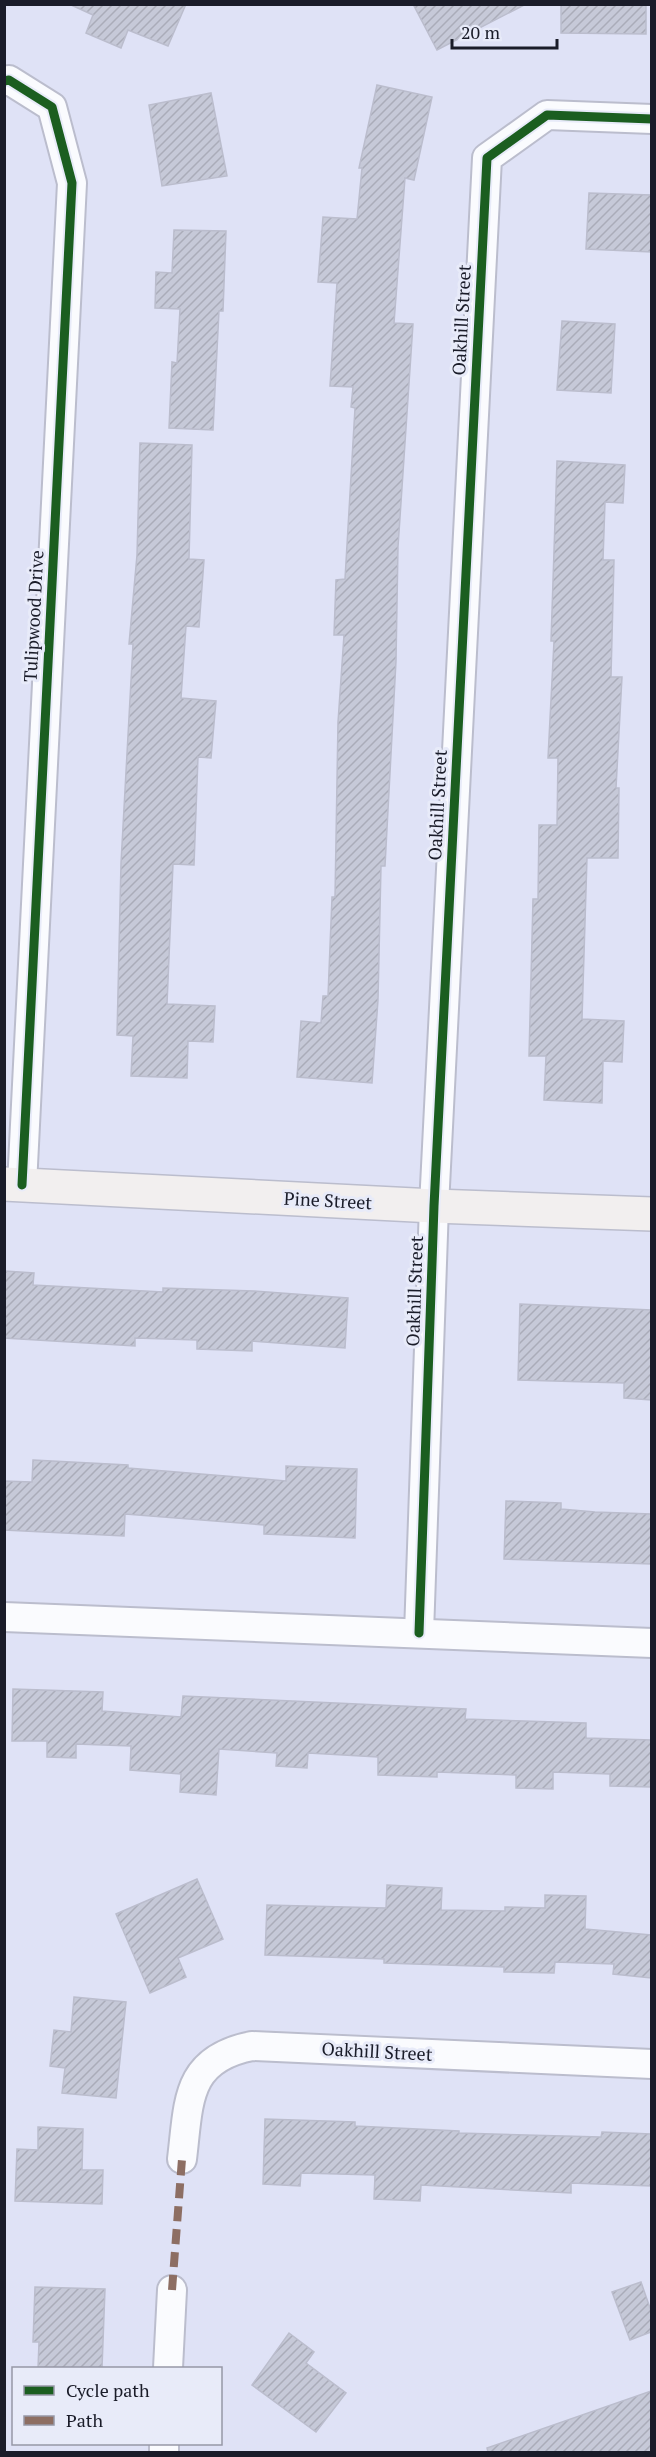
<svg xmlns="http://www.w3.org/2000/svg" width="656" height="2457" font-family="'PT Serif',serif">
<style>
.building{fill:url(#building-hatch);stroke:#bbbdcd;stroke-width:1.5}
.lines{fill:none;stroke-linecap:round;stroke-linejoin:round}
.street-casing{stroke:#bbbdcd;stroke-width:32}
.secondary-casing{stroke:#bbbdcd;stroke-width:36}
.street{stroke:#fafbfe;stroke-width:28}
.secondary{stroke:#f2efef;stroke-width:33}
.quiet{stroke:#8d6e63;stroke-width:8;stroke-dasharray:15 8;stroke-linecap:butt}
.cycleway-casing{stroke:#e8ebf9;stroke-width:13}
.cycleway{stroke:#1b5e20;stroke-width:9}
.labels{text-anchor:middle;stroke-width:6;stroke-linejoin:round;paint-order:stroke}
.street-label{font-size:18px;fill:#1a1c29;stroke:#e8ebf9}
</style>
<defs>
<pattern id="building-hatch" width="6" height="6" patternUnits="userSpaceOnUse" patternTransform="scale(1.5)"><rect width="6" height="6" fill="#c6c9d8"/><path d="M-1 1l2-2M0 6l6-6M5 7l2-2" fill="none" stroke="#aaacb9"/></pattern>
</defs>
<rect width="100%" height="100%" fill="#dfe2f6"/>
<g class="building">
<path d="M69,4H186L168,46L128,30L121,48L86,33L93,15Z"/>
<path d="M413,4H526L437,50Z"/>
<path d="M561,4H646V34L561,33Z"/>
<path d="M377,85L432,97L414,180L405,178L394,323L413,324L398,547L396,661L385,866H381L378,1000L372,1083L297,1077L301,1021L321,1023L323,996H328L332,897H335L338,722L344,635H334L336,580L345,579L355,408L351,407L353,387L330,386L337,283L318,282L323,217L357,219L362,168H359Z"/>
<path d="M211,93L227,176L162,186L149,105Z"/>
<path d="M589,193L651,195V252L586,249Z"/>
<path d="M174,230L226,231L223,311H219L213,430L169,428L172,362L177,363L180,309L155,308L156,272L172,273Z"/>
<path d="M562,321L615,324L611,393L557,390Z"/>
<path d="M140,443L192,445L189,559L204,560L199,627L186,626L181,698L216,701L211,758L198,757L194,865L173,864L167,1004L215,1006L213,1042L188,1041L187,1078L131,1076L133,1036L117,1035L121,863L133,644H129L137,555Z"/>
<path d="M557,461L625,465L623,503L605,502L603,560H614L611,677H622L616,788H619L618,858H587L582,1019L624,1021L622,1062L603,1061L602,1103L544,1100L546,1056H529L533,899H538L539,825H557L558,758H548L554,641H551Z"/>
<path d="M5,1271L34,1273L33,1285L163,1292V1288L254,1291L348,1298L345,1348L252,1341V1351L197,1349V1340L135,1338V1346L4,1338Z"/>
<path d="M520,1304L651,1310V1400L624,1398V1383L518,1380Z"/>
<path d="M33,1460L128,1465V1468L286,1481V1466L357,1469L355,1538L264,1534V1525L125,1514L124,1536L4,1530V1481L32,1482Z"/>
<path d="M506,1501L561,1503V1509L595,1512L651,1514V1564L504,1559Z"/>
<path d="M13,1689L103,1692L102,1711L181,1717L183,1696L466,1709L465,1719L586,1723V1738L651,1740V1787L610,1786V1774L553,1772V1789L516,1788V1775L437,1772V1777L378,1775V1757L308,1753L307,1768L276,1766L277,1753L219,1749L216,1795L180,1792L181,1774L130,1770L131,1746L76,1744V1758L47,1757V1741H12Z"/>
<path d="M197,1879L223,1939L178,1958L186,1977L150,1993L116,1914Z"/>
<path d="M387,1885L442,1888L441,1910L505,1911V1907L545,1908V1895L586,1896L585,1929L651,1935V1978L613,1974L614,1964L555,1962L554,1973L504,1972V1967L384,1963V1959L265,1955L267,1905L386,1908Z"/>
<path d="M74,1997L126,2002L116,2098L62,2093L65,2068L50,2066L54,2030L71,2032Z"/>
<path d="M265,2119L355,2122V2126L459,2131V2133L601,2137L602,2132L651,2134V2186L571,2183V2193L421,2185L420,2201L374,2199L375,2175L301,2173L300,2186L263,2184Z"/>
<path d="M38,2127L83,2129L82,2170H103L102,2204L15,2201L17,2149L38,2150Z"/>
<path d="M641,2282L651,2311V2332L630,2340L612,2292Z"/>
<path d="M35,2287L105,2289L102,2368H38L39,2342H33Z"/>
<path d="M289,2333L314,2352L306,2363L346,2393L316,2432L252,2385Z"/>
<path d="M651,2391V2452H488L487,2448Z"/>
</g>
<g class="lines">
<g class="street-casing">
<g id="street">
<path d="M4,81L9,80L52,107L72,183L22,1185"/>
<path d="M4,1617L652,1643"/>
<path d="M419,1633L434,1206L487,158L547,115L652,119"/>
<path d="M182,2159C189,2102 185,2059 252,2046L652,2064"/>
<path d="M168,2368L172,2290"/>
<path d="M164,2452V2444"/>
</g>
</g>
<g class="secondary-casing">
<path id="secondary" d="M4,1184L434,1206L652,1214"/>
</g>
<use href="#street" class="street"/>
<use href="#secondary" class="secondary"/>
<path class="quiet" d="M172,2290L182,2159"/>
<g class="cycleway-casing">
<g id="cycleway">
<path d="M4,81L9,80L52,107L72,183L22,1185"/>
<path d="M419,1633L434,1206L487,158L547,115L652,119"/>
</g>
</g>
<use href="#cycleway" class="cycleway"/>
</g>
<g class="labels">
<g class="street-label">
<text transform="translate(462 320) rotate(-87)" y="6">Oakhill Street</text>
<text transform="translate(34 616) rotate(-87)" y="6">Tulipwood Drive</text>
<text transform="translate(438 805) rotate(-87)" y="6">Oakhill Street</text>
<text transform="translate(328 1201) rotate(3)" y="6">Pine Street</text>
<text transform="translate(415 1291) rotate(-88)" y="6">Oakhill Street</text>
<text transform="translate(377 2052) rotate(3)" y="6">Oakhill Street</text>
</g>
</g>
<rect width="656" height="2457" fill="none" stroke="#1a1c29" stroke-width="12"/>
<rect x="12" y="2367" width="210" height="78" fill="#e8ebf9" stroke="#9698a6" stroke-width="1.5"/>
<rect x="24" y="2386" width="30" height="9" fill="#1b5e20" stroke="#9698a6" stroke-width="1.5"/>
<text x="66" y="2397" font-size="18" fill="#1a1c29">Cycle path</text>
<rect x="24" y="2416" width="30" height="9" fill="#8d6e63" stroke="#9698a6" stroke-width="1.5"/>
<text x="66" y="2427" font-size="18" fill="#1a1c29">Path</text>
<path d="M452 39v9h105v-9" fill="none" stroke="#1a1c29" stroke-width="3"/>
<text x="461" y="39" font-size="18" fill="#1a1c29" stroke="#e8ebf9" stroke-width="4.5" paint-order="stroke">20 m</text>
</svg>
